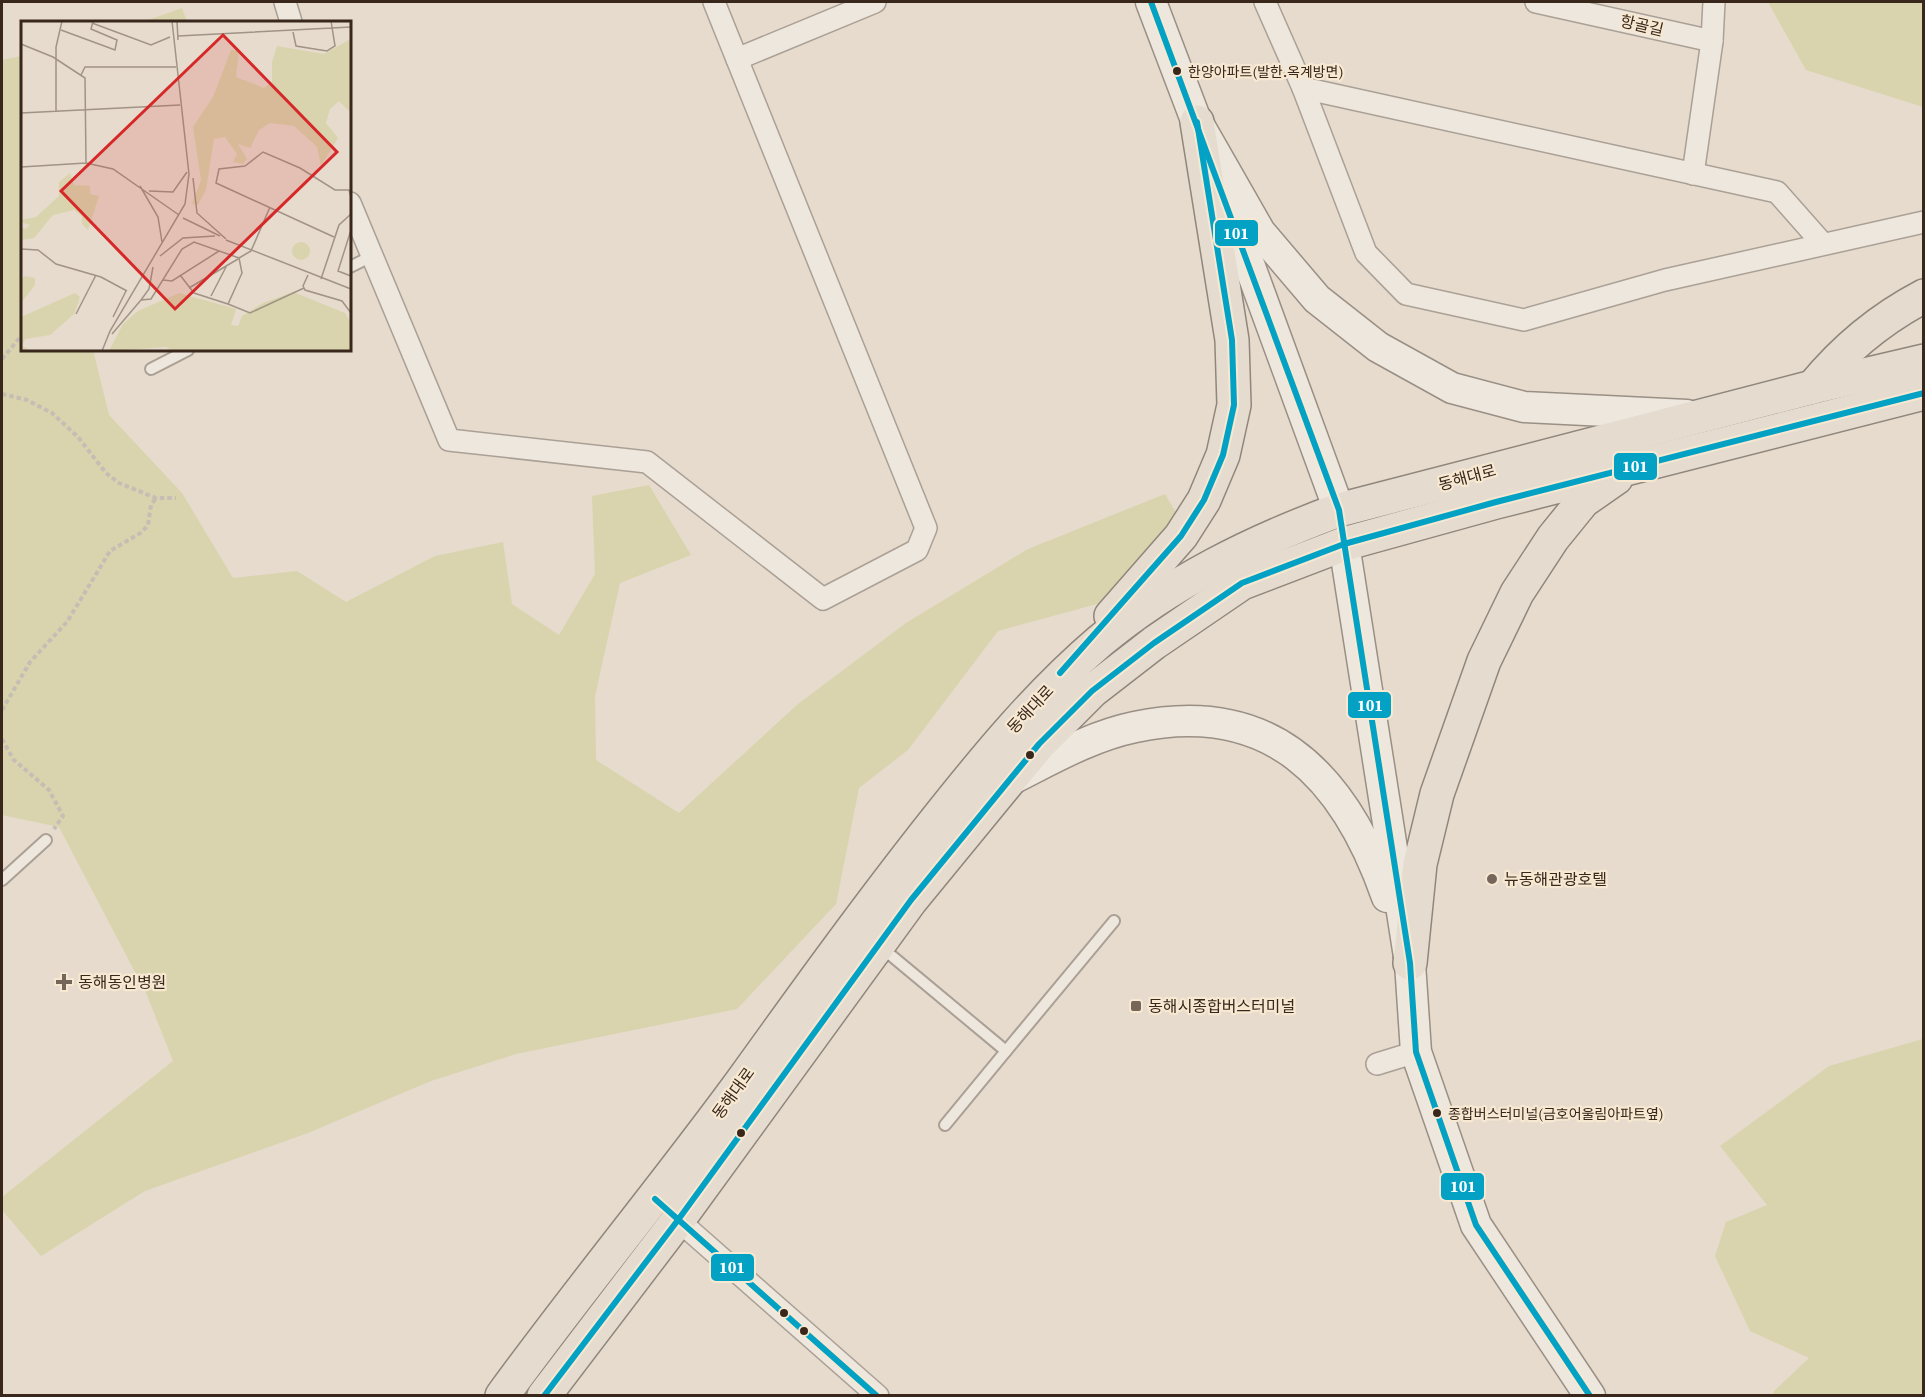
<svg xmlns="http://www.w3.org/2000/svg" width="1925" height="1397" font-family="'Source Serif 4','Noto Sans KR',serif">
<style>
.green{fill:#d9d4ad}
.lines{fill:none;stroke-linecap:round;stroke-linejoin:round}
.lane-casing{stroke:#aba095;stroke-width:14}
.street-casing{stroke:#aba095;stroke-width:24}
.secondary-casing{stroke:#9a8f84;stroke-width:33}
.primary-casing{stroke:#90867c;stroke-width:36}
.path{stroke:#c6bdb4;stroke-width:4;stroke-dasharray:4.5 3;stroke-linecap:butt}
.lane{stroke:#ede7de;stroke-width:10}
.street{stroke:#ede7de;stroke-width:21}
.secondary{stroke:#ede7de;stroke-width:30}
.primary{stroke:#e5dccf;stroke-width:33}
.bus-1-casing{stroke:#f7e8d1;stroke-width:10}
.bus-1{stroke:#03a2c5;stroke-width:6}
.bus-dot{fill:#39271c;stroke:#f7e8d1;stroke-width:2}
.poi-dot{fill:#76665a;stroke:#f7e8d1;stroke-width:2}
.labels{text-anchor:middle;stroke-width:4.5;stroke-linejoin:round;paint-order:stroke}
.bus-label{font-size:14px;fill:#39271c;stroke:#f7e8d1;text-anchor:start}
.street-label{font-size:16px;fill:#39271c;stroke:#f7e8d1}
.poi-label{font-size:16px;fill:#39271c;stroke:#f7e8d1;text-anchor:start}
.inset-road{fill:none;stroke:#a19386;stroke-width:1.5}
.view{fill:#d62828;fill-opacity:0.15;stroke:#d62828;stroke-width:3}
.inset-edge{fill:none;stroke:#39271c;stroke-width:3}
.line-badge{stroke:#f7e8d1;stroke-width:2}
.badge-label{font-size:16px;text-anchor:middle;font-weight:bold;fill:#fff}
</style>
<rect width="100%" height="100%" fill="#e6dbcc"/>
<g class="green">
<path d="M1768,2H1923V107L1806,70Z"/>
<path d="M182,8L187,22H143Z"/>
<path d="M22,56V350H93L109,415L182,493L233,578L297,571L346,602L435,556L503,542L512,604L559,635L595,574L592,496L649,485L691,555L620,583L595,696L596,760L679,813L798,704L906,623L1028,549L1165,494L1192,540L1108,601L998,631L908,750L859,788L836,904L737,1009L516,1054L431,1081L308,1133L145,1191L41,1256L2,1210V1197L173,1061L147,995L59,827L2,815V60Z"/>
<path d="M1923,1039V1395H1773L1774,1391L1809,1358L1750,1331L1715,1256L1726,1222L1767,1205L1720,1146L1829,1066Z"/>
</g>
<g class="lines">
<g class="lane-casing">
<g id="lane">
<path d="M350,267L372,256"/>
<path d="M151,369L188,350"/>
<path d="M2,880L46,840"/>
<path d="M881,947L1006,1051L1114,921"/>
<path d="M945,1125L1006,1051"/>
</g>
</g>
<g class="street-casing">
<g id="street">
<path d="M285,2L291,22"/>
<path d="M1265,2L1303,88L1366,253L1406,294L1524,320L1665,280L1924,222"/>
<path d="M1536,2L1712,41"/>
<path d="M737,59L875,2"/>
<path d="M1303,88L1777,192L1823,244"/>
<path d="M1693,174L1712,41L1714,2"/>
<path d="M350,203L449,440L647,462L823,599L917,550L926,528L714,2"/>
<path d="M1377,1064L1416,1052"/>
<path d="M678,1220L878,1396"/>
</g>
</g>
<g class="secondary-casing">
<g id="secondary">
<path d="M1151,2L1205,144"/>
<path d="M1200,127L1260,232L1317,299L1378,347L1452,388L1524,407L1687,415"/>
<path d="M1226,201L1339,510"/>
<path d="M1344,544L1410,963L1416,1052L1476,1225L1590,1396"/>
<path d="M1010,780C1050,760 1091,736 1135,727C1272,698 1345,777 1387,897"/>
</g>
</g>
<g class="primary-casing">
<g id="primary">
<path d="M1813,387C1844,349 1880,319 1924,296"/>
<path d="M1111,616L1181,536L1204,500L1223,455L1234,405L1232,340L1197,122"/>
<path d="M1410,963L1420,864L1437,794L1484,661L1517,593L1553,538L1583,501L1616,478"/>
<path d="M502,1396C579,1290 663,1189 740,1084C804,995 868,906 937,819C987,756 1038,694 1100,641C1171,582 1252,542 1339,510L1813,387L1924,361"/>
<path d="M544,1396L678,1220L911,900L1039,744L1092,691L1154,643L1242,583L1344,544L1496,502L1924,393"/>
</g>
</g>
<g class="path">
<path d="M2,359L22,335"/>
<path d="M2,394L27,400L52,413L78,437L106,473L119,483L156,498H176"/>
<path d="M2,710L30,662L67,622L110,551L142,532L148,525L151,505L156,498"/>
<path d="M2,739L13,759L49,790L63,816L54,829"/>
</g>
<use href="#lane" class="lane"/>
<use href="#street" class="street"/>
<use href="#secondary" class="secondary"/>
<use href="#primary" class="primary"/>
<g class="bus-1-casing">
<g id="bus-1">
<path d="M1151,2L1339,510L1410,963L1416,1052L1476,1225L1590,1396"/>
<path d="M1060,673L1181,536L1204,500L1223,455L1234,405L1232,340L1197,122"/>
<path d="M655,1199L877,1396"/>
<path d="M544,1396L678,1220L911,900L1039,744L1092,691L1154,643L1242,583L1344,544L1496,502L1924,393"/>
</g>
</g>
<use href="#bus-1" class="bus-1"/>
</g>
<g class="bus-dot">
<circle cx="1177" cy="71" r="5"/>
<circle cx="1030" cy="755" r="5"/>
<circle cx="1437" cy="1113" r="5"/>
<circle cx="741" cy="1133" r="5"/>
<circle cx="784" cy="1313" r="5"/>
<circle cx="804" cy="1331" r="5"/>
</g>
<g class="poi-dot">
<circle cx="1492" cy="879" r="6"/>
<path d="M61 973h6v6h6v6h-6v6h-6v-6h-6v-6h6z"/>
<rect x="1130" y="1000" width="12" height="12" rx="3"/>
</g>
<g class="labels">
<g class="bus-label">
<text x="1188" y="77">한양아파트(발한.옥계방면)</text>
<text x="1448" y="1119">종합버스터미널(금호어울림아파트옆)</text>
</g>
<g class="street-label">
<text transform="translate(1642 25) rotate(13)" y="6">항골길</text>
<text transform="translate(1467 477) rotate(-15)" y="6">동해대로</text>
<text transform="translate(1030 709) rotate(-47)" y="6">동해대로</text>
<text transform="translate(733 1093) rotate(-54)" y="6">동해대로</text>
</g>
<g class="poi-label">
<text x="1504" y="885">뉴동해관광호텔</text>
<text x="78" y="988">동해동인병원</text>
<text x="1148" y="1012">동해시종합버스터미널</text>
</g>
</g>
<g transform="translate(21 21)">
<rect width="330" height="330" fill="#e6dbcc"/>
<path d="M330,18V92L318,80L309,88L305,102L317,117L300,145L296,126L273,105L249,102L238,109L229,127L217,123L226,138L222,143L212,141L216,133L204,116L193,118L185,169L177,184L171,183L180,159L172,106L192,76L210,29L218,30L215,56L243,67L251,61V41L256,25L303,33ZM49,152L53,164L69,165V173L78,175L67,209L61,203V195L53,189L32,194L13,217L0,219V205L4,208L9,204L0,201V199L15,196L38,175V161ZM271 230a9 9 0 1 1 18 0a9 9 0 1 1-18 0ZM4,255L14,257V264L0,282V258ZM272,271L324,292L330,302V330H152L145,326L88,330L102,303L117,290L158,272L215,288L210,304L217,305L221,295L242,282ZM54,272L59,276L53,293L29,314L4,318L1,325L11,330H0V296Z" fill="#d9d4ad"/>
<path class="inset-road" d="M156,0L157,19M71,2L130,24L149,16M40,9L94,29L96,19L70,8L72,0M272,11L275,25L306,30L314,25L310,0M157,15L330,6M0,23L32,36L64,57L65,142M60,54L64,46H155M35,90V26L41,0M0,92L159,84M0,146L65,142L92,148L158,194M172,157L176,192L205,218M119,165L137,196L141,221M128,170L152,171L166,151M162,197L199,215M330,209L317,250L330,255M313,216L195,162L198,148L224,145L242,131L279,147L314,169H328L330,176M205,219L330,268M0,228L17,229L35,243L80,256L106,270M139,235L162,217L194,215M159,254L173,272L207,283L221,252L218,237L230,230L249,186M287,254L282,265L284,269L321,280L330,292M300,258L318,204L330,193M142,259L151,260L198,230M168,267L217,238M190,275L206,244M120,279L128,268L132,246M207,283L229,292L283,267M55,293L75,254M92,296L105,270M91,313L120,279L130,278L161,228L173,221L218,237M81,330L89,310L164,183L168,153L151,0"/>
<path class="view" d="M202,14L316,131L154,288L40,170Z"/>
<rect width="330" height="330" class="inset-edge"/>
</g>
<g class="line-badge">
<rect x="1214" y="219" width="45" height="28" rx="6" fill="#03a2c5"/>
<rect x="1613" y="452" width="45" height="29" rx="6" fill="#03a2c5"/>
<rect x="1347" y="691" width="45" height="28" rx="6" fill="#03a2c5"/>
<rect x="1440" y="1172" width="45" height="29" rx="6" fill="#03a2c5"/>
<rect x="710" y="1253" width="45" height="29" rx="6" fill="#03a2c5"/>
</g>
<g class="badge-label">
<text x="1236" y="239">101</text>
<text x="1635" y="472">101</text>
<text x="1370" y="711">101</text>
<text x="1463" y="1192">101</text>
<text x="732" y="1273">101</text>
</g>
<rect width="1925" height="1397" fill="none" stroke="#39271c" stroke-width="6"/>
</svg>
